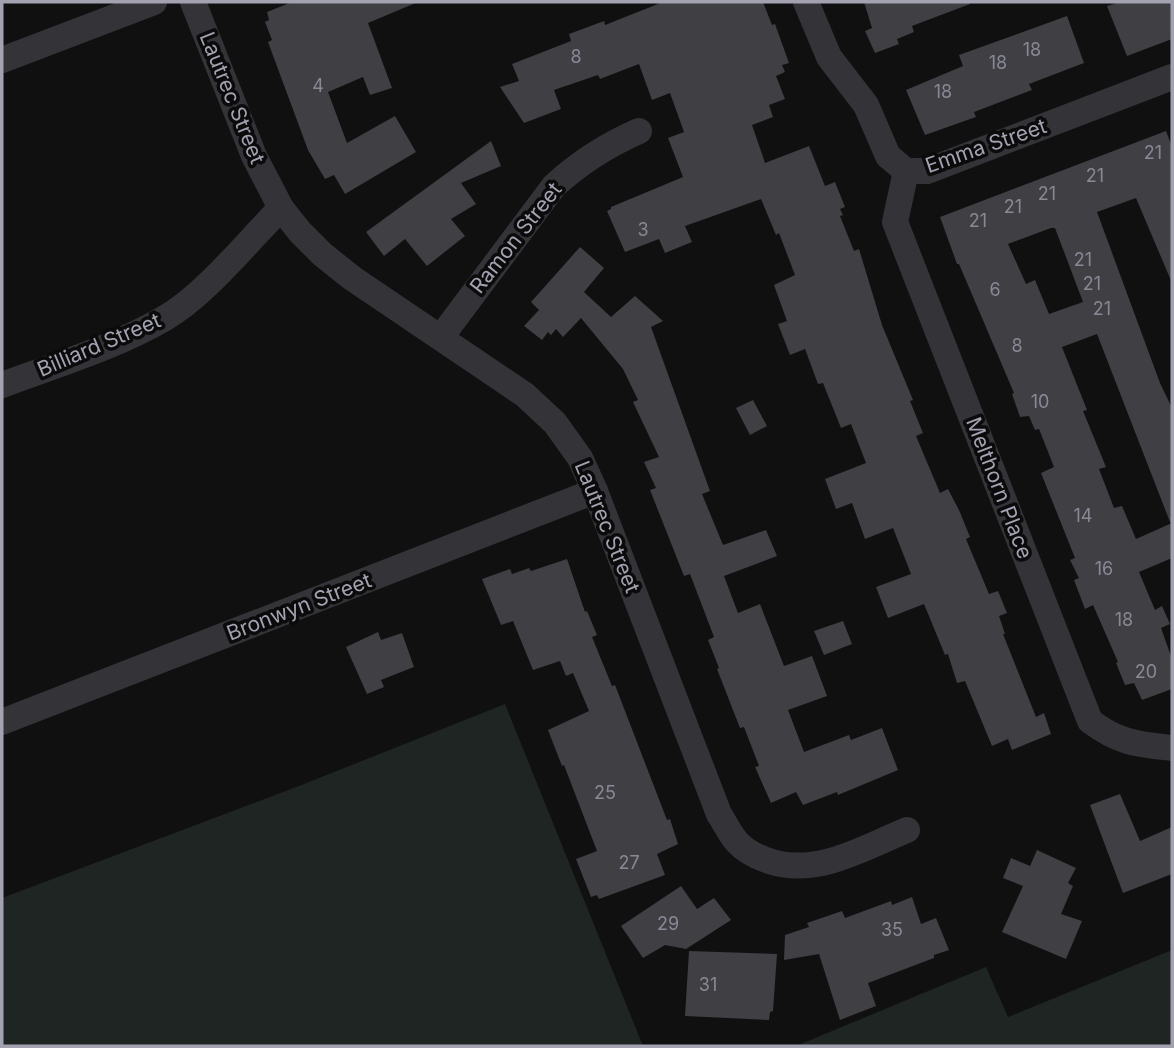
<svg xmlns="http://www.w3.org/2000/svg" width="1174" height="1048" font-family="Inter,sans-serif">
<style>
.green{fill:#1e2522}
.building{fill:#3f3f44;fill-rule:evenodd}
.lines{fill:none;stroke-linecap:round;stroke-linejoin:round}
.minor{stroke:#343338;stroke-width:26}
.labels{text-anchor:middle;stroke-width:7;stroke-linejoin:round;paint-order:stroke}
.number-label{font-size:18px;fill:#898996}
.street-label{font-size:21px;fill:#a2a2b1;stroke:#0b0b0c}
</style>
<rect width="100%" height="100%" fill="#101011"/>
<g class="green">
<path d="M505,704L643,1046H2V898L299,786Z"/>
<path d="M1172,950V1046H796L986,967L1008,1017Z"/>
</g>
<g class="building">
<path d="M292,2H418L368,23L392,88L370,95L363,77L328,92L347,143L395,116L416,152L345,194L334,175L325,179L308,150L268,42L272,40L265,22L269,20L267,12Z"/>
<path d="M663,2H763L772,25L775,24L789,63L782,65L785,72L776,76L785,99L769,105L773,117L752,125L765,163L809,146L825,186L835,182L845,207L840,209L843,215L840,216L854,251L859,249L882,325L913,400L910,401L923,433L916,436L940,493L948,489L959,510L970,537L966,539L989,594L998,591L1007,613L999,616L1005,634H1003L1036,717L1044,713L1051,734L1012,750L1008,739L992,746L965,681L957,683L948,654L945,655L924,604L888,618L876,587L911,574L893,528L865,539L852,503L836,509L825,479L866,463L851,424L841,428L823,383L818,384L805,349L790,355L778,324L787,321L774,285L795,275L779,233L776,235L761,199L685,226L692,242L665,253L659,239L625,252L607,211L611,209V207L683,177L668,138L684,132L670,93L652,100L639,64L600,79L598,75L554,90L561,109L524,123L500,87L519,81L512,64L571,41L569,34L604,21L605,25Z"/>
<path d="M864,2H970V4L912,26L914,32L897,39L899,44L875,53L865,31L872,28Z"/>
<path d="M1121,2H1172V39L1127,56L1107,6Z"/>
<path d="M1067,16L1084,63L1029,84L1032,90L974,112L976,117L925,135L906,90L963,66L959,55Z"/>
<path d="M1166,131L1172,147V283L1136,198L1097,212L1160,383L1172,408V522H1170L1097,334L1062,347L1087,410L1083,411L1106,467L1099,469L1114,508L1122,506L1136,539L1172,523V558L1139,572L1155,610L1162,606L1170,624L1161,628L1172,659V689L1142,700L1134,683L1125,685L1116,663L1118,662L1093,605L1085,609L1074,580L1079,578L1070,560L1075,558L1041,473L1054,467L1039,429L1035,430L1029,416L1020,417L1012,394L1014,393L959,264H957L940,217ZM1051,228H1055L1083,302L1049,314L1035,280L1026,284L1008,244Z"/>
<path d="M491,141L501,166L461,183L476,204L451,219L465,236L427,266L405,239L384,256L366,232Z"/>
<path d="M580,247L604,268L584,292L611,317L635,296L663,321L651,327L710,491L702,494L723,545L766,530L777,556L724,576L738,613L760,604L784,666L812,656L827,696L788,710L804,752L849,735L851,740L882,728L898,770L838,795L837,792L803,805L796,792L771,803L755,767L759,766L744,727L740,728L717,669L719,668L708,640L714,637L690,574L684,576L650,490L656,488L644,462L659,457L633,402L638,400L623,369L581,318L563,337L556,329L551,335L548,332L542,340L524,326L539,310L531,302Z"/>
<path d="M753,400L767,426L750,435L736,408Z"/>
<path d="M567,559L585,612L587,611L597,635L592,637L612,686L615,685L667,820L670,819L678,844L657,854L665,875L599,899L597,895L591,897L576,859L597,851L564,765L562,766L548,730L589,711L573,673L566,676L560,661L533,670L513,621L501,625L482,579L510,569L512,574L529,568L531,571Z"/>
<path d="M843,621L852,644L824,655L814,631Z"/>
<path d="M378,632L381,640L402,633L414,667L381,680L384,687L367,694L346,647Z"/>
<path d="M1120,794L1140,841L1172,827V874L1123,893L1090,805Z"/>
<path d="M1037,850L1076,868L1068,883L1073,886L1061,914L1082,921L1066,959L1002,932L1023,886L1003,878L1011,858L1030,866Z"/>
<path d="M681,886L697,909L714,898L731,920L686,949L665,945L643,958L621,926Z"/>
<path d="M912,897L921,924L936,918L949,950L934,955V958L868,983L876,1006L840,1020L819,954L784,960L785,935L809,927L807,923L842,911L845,918L891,901L892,905Z"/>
<path d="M689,951L777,954L773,1011L770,1012L769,1020L685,1016Z"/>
</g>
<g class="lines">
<g class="minor">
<path d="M193,2L254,156L281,208L300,232L322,254L352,278L525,395L555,423L580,458L595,491L719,814C725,823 730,834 737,842C745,851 757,857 769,861C817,877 863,848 907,830"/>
<path d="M806,2L829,57L866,105L888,156L906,171H927L1172,77"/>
<path d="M2,60L154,2"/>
<path d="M906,171L895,222L1090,721C1119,743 1137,744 1172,748"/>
<path d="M441,337L554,186C580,162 607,145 639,131"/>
<path d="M2,385C55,365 116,347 165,318C206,294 247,242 281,208"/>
<path d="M2,722L595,491"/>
</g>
</g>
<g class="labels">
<g class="number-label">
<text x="1032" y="56">18</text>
<text x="576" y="63">8</text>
<text x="998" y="69">18</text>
<text x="318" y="92">4</text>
<text x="943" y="98">18</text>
<text x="1153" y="159">21</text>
<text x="1095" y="182">21</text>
<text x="1047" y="200">21</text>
<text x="1013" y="213">21</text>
<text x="978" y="227">21</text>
<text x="643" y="236">3</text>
<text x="1083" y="266">21</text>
<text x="1092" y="290">21</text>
<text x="995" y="296">6</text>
<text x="1102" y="315">21</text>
<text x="1017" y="352">8</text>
<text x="1040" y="408">10</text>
<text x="1083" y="522">14</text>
<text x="1104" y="575">16</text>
<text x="1124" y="626">18</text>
<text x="1146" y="678">20</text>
<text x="605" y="799">25</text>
<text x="629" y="869">27</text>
<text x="668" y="930">29</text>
<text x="892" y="936">35</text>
<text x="708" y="991">31</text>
</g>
<g class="street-label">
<text transform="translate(232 98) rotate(68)" y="7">Lautrec Street</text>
<text transform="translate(986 146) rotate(-19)" y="7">Emma Street</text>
<text transform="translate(516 238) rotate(-52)" y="7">Ramon Street</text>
<text transform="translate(99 345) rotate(-23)" y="7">Billiard Street</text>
<text transform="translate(999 488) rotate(69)" y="7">Melthorn Place</text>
<text transform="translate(607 527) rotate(68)" y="7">Lautrec Street</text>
<text transform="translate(299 607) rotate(-21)" y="7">Bronwyn Street</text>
</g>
</g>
<rect width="1174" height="1048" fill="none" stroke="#a2a2b1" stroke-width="7"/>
</svg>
